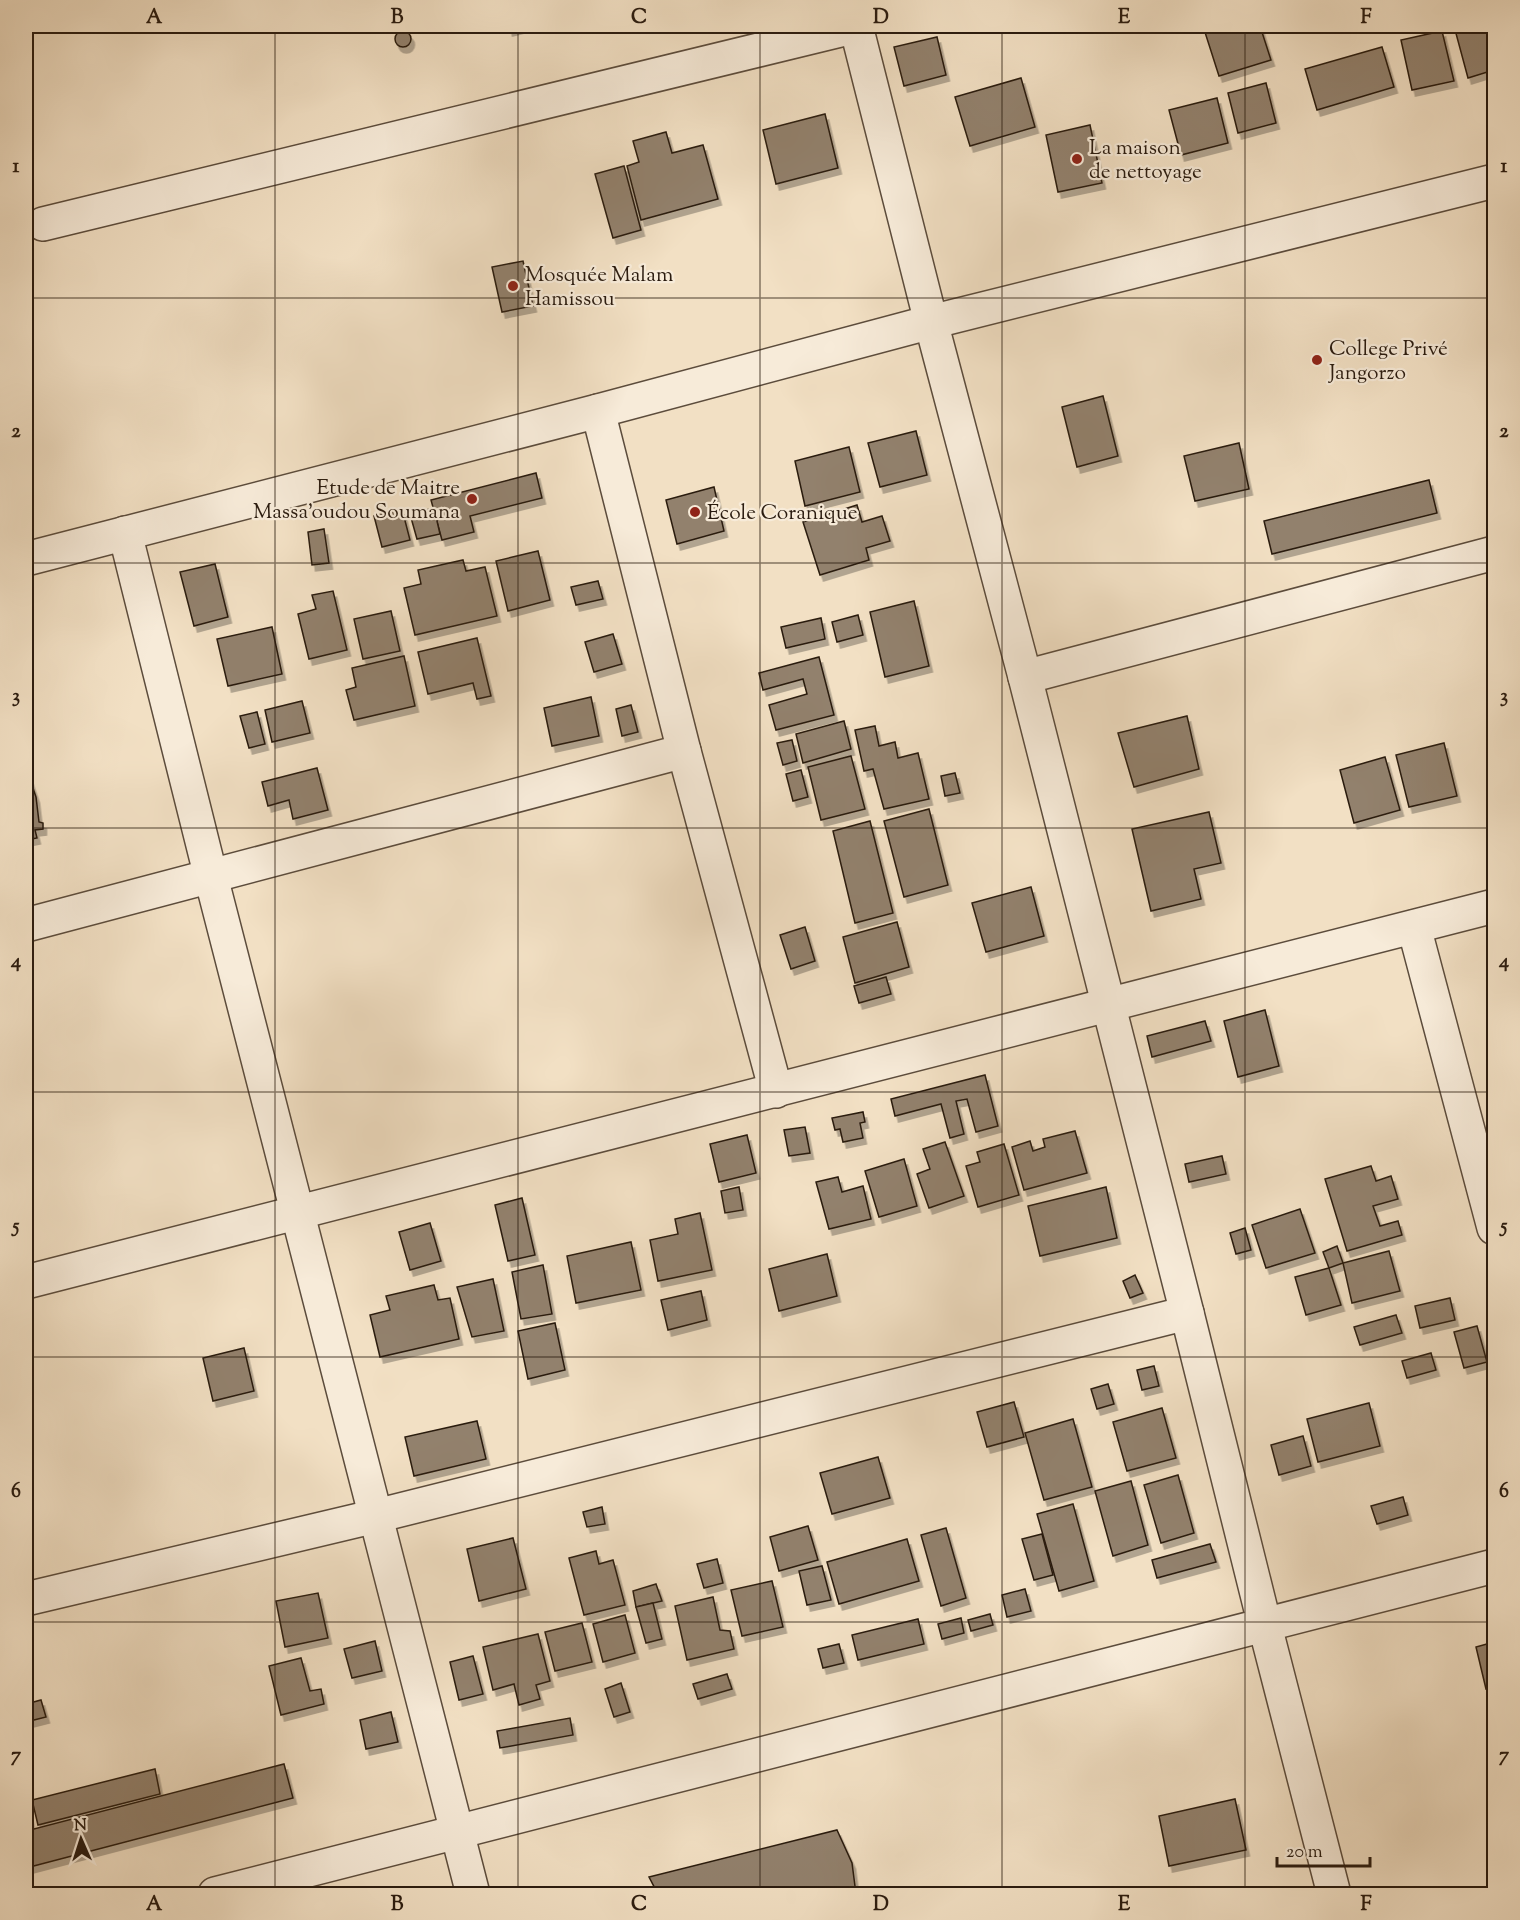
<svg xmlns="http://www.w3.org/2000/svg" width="1520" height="1920" font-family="'Sorts Mill Goudy',serif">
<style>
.building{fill:#92816d;stroke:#2a1b0f;stroke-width:1.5;filter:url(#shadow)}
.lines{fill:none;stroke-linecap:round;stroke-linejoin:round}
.minor-casing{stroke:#5c4c3c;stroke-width:36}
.tertiary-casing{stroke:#5c4c3c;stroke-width:36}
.minor{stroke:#f7ebd9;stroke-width:33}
.tertiary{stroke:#f7ebd9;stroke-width:33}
.grid{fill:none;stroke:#2a1b0f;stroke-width:1.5;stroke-opacity:0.55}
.poi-dot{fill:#8f2418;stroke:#f7ebd9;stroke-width:2}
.labels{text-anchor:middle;stroke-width:4.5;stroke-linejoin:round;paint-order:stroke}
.poi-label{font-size:21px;fill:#2a1b0f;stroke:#f7ebd9;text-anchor:start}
.neatline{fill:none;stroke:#2a1b0f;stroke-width:2}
.grid-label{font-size:20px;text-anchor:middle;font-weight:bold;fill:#2a1b0f}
</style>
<defs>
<filter id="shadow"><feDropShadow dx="3.5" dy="6" stdDeviation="0" flood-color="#0004"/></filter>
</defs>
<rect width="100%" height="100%" fill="#f2e0c4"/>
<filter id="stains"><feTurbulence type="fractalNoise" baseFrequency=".00333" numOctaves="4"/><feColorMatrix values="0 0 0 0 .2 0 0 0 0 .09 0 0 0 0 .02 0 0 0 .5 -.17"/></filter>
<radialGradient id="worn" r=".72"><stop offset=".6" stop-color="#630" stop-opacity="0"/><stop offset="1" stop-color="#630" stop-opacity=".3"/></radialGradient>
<g class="building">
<path d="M508,26H525L509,30Z"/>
<path d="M1203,26H1260L1271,60L1219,76Z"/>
<path d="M1454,26H1494V70L1468,78Z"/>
<path d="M1442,31L1454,81L1412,90L1401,40Z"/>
<circle cx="403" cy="39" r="8"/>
<path d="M937,37L946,75L904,86L894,47Z"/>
<path d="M1382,47L1394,87L1317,110L1305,69Z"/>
<path d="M1021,78L1035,127L970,146L955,97Z"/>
<path d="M1266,83L1276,123L1238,133L1228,93Z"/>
<path d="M1217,98L1228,143L1181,155L1169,110Z"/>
<path d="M825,114L838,168L776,184L763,130Z"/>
<path d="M1090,125L1102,183L1058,192L1046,135Z"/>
<path d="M666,132L672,153L703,145L718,199L641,220L627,166L639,162L633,141Z"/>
<path d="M624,166L641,230L613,238L595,174Z"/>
<path d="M523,261L533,306L502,312L492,267Z"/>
<path d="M1103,396L1118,456L1077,467L1062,407Z"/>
<path d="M916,431L927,475L880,487L868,443Z"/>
<path d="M1239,443L1249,489L1195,501L1184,456Z"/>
<path d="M849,447L860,492L805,506L795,461Z"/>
<path d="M536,473L542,498L470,516L474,532L442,540L431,500Z"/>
<path d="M1429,480L1437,513L1272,554L1264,521Z"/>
<path d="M714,487L724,531L677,544L666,500Z"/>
<path d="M857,505L862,522L882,516L890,541L866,548L869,560L820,575L803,522Z"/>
<path d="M434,508L440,534L417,539L410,514Z"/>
<path d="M402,509L410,540L382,547L374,516Z"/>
<path d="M324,529L329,563L312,565L308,532Z"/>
<path d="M538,551L550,600L508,611L496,561Z"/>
<path d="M463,560L466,571L485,567L497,616L415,635L404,588L421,584L418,570Z"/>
<path d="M215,564L228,617L194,626L180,572Z"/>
<path d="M598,581L603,599L576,605L571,587Z"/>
<path d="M333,591L347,650L309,659L298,614L316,609L312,595Z"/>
<path d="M914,601L929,666L885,677L870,612Z"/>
<path d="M391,611L400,651L363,659L354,619Z"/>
<path d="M858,615L863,635L837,642L832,622Z"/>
<path d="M821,618L825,639L786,648L781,627Z"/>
<path d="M272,627L282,674L228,686L217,639Z"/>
<path d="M613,634L622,664L594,672L585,642Z"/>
<path d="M477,638L491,696L477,699L473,683L428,694L418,652Z"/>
<path d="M404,656L415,706L354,720L346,690L356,687L352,668Z"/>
<path d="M819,657L834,715L776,730L769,705L807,694L803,679L763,690L759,673Z"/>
<path d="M591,697L599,736L552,746L544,708Z"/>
<path d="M302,701L310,733L272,742L265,710Z"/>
<path d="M631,705L638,732L622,736L616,709Z"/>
<path d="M257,712L265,744L249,748L240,716Z"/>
<path d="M1187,716L1199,769L1134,787L1118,733Z"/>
<path d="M844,721L851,749L803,763L796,734Z"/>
<path d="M875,726L879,746L895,742L898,758L918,753L929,799L884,809L873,769L864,771L855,730Z"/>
<path d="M792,740L797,761L783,765L777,743Z"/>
<path d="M1444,743L1457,796L1409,807L1396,755Z"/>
<path d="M851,756L865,809L821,820L808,767Z"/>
<path d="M1385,757L1400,810L1354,823L1340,770Z"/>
<path d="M26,768L36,797L39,822L43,823V829L35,830L37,838L26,840Z"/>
<path d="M317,768L328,810L293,819L289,800L268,806L262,782Z"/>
<path d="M801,770L808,797L793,801L786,774Z"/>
<path d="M955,773L960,793L945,796L941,776Z"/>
<path d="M929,809L948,885L904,897L884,821Z"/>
<path d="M1209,812L1221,863L1194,869L1201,899L1151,911L1132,829Z"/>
<path d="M870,821L893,913L855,923L833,831Z"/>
<path d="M1031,887L1044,936L986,952L972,903Z"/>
<path d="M897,922L909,967L855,983L843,937Z"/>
<path d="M805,927L815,961L791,969L780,935Z"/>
<path d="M886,977L891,994L859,1003L854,986Z"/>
<path d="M1265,1010L1279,1066L1238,1077L1224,1021Z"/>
<path d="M1205,1021L1211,1041L1152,1057L1147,1036Z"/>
<path d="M985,1075L998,1126L976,1132L967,1099L956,1101L964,1134L950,1138L941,1104L895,1116L891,1099Z"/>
<path d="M863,1112L865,1122L860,1123L863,1138L843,1142L840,1129L835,1130L832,1118Z"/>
<path d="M805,1127L810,1153L789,1156L784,1130Z"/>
<path d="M1075,1131L1087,1173L1024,1190L1012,1147L1030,1141L1033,1151L1045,1147L1043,1139Z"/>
<path d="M747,1135L756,1173L719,1182L710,1144Z"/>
<path d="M945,1142L964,1196L929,1208L917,1174L930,1169L923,1149Z"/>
<path d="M1004,1144L1019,1195L978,1207L966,1166L980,1162L977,1152Z"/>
<path d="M1222,1156L1226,1174L1189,1182L1185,1164Z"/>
<path d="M904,1159L917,1206L879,1217L865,1171Z"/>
<path d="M1371,1166L1376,1181L1391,1176L1398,1199L1373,1206L1380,1226L1398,1221L1402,1235L1347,1251L1325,1179Z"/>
<path d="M838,1177L842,1192L863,1186L871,1219L829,1229L816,1182Z"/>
<path d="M739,1187L743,1210L725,1213L721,1191Z"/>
<path d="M1106,1187L1117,1238L1040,1256L1028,1206Z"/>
<path d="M522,1198L535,1255L508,1261L495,1205Z"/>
<path d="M1300,1209L1315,1253L1266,1268L1252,1225Z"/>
<path d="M700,1213L712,1270L658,1281L650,1240L678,1234L675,1219Z"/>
<path d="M430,1223L441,1261L410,1270L399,1232Z"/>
<path d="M1245,1228L1251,1250L1236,1254L1230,1233Z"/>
<path d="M631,1242L641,1290L576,1303L567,1256Z"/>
<path d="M1337,1246L1343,1263L1329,1268L1323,1252Z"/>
<path d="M1389,1251L1400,1291L1352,1303L1343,1263Z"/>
<path d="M827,1254L837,1296L779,1311L769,1269Z"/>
<path d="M543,1265L552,1314L521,1319L512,1272Z"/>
<path d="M1329,1268L1341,1305L1306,1315L1295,1277Z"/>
<path d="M1135,1275L1143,1293L1130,1298L1123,1281Z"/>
<path d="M493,1279L504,1331L472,1337L457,1287Z"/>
<path d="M434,1285L438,1300L450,1298L459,1339L380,1357L370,1315L390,1310L386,1296Z"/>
<path d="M701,1291L707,1320L668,1330L661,1300Z"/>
<path d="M1450,1298L1455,1320L1420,1328L1415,1306Z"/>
<path d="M1396,1315L1402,1333L1360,1345L1354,1327Z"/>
<path d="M555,1323L565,1370L528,1379L518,1331Z"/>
<path d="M1477,1326L1487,1362L1464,1368L1454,1332Z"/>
<path d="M244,1348L254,1391L213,1401L203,1358Z"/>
<path d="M1431,1353L1436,1370L1407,1378L1402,1361Z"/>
<path d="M1154,1366L1159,1386L1142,1390L1137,1370Z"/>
<path d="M1108,1384L1114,1404L1097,1409L1091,1389Z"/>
<path d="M1014,1402L1024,1437L987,1447L977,1412Z"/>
<path d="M1369,1403L1380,1446L1318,1462L1307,1419Z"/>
<path d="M1162,1408L1176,1458L1127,1471L1113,1422Z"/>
<path d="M1073,1419L1092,1487L1044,1500L1025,1433Z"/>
<path d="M477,1421L486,1459L414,1476L405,1437Z"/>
<path d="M1303,1436L1311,1466L1279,1475L1271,1445Z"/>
<path d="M878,1457L890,1498L832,1514L820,1473Z"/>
<path d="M1178,1475L1194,1533L1161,1543L1144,1485Z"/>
<path d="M1131,1481L1148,1545L1113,1556L1095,1491Z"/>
<path d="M1403,1497L1408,1515L1377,1524L1371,1506Z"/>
<path d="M1073,1504L1094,1581L1059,1591L1037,1514Z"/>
<path d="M602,1507L605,1524L587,1527L583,1512Z"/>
<path d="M808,1526L818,1560L779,1571L770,1537Z"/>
<path d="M946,1528L966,1598L941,1606L921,1535Z"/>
<path d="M1042,1534L1053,1575L1034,1580L1022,1539Z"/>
<path d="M513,1538L526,1589L479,1601L467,1549Z"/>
<path d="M907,1539L919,1581L839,1604L827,1562Z"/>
<path d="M1210,1544L1216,1562L1157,1578L1152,1560Z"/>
<path d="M596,1551L599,1564L613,1560L625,1605L584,1615L569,1558Z"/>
<path d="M717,1559L723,1583L704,1588L697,1564Z"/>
<path d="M822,1566L831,1600L807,1605L799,1571Z"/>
<path d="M772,1581L783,1627L742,1636L731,1590Z"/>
<path d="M656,1584L662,1601L636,1607L633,1591Z"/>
<path d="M1025,1589L1031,1611L1007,1617L1002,1595Z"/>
<path d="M318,1593L328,1638L285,1647L276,1601Z"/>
<path d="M713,1597L720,1630L730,1631L734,1649L687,1660L675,1606Z"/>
<path d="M653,1603L662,1639L646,1643L636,1607Z"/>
<path d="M990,1614L993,1625L971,1631L968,1620Z"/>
<path d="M625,1615L635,1653L603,1662L593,1624Z"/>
<path d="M961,1618L964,1633L942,1639L938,1624Z"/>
<path d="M918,1619L924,1644L858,1660L852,1635Z"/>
<path d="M582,1623L592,1662L555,1671L545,1632Z"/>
<path d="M538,1634L550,1681L536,1685L540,1699L519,1705L514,1684L493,1690L483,1647Z"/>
<path d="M375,1641L382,1671L352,1678L344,1649Z"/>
<path d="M1494,1642V1687L1486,1689L1476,1647Z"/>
<path d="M839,1644L844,1663L823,1668L818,1649Z"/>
<path d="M473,1656L483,1694L459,1700L450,1662Z"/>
<path d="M301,1658L310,1691L321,1689L324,1704L281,1715L269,1666Z"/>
<path d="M727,1674L732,1689L698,1699L693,1684Z"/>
<path d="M621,1683L630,1712L614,1717L605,1689Z"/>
<path d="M41,1700L46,1717L26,1722V1704Z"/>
<path d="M391,1712L398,1742L366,1749L360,1720Z"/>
<path d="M570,1718L573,1735L500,1748L497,1731Z"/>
<path d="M284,1764L293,1798L26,1868V1831Z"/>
<path d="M155,1769L160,1794L38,1825L32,1800Z"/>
<path d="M26,1799L31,1824L26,1825Z"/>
<path d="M1235,1799L1246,1850L1169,1866L1159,1816Z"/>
<path d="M837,1830L852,1863L856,1894H658L649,1877Z"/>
</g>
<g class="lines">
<g class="minor-casing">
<g id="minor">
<path d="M856,26L931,322L1025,677L1187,1313L1265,1626L1334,1894"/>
<path d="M43,224L857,26"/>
<path d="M598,411L684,751L776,1091"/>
<path d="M125,533L211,877L473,1894"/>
<path d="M26,559L598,411L931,322L1494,181"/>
<path d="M1025,677L1494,553"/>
<path d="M26,925L684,751"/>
<path d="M1414,927L1494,1228"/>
<path d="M26,1282L1494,906"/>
<path d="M26,1599L376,1516L1187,1313"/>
</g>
</g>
<g class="tertiary-casing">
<path id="tertiary" d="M215,1894L1494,1566"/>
</g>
<use href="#minor" class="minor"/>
<use href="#tertiary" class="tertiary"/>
</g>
<path class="grid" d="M275,26V1894M518,26V1894M760,26V1894M1002,26V1894M1245,26V1894M26,298H1494M26,563H1494M26,828H1494M26,1092H1494M26,1357H1494M26,1622H1494"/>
<g class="poi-dot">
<circle cx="1077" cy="159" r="6"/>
<circle cx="513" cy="286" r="6"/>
<circle cx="1317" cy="360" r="6"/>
<circle cx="472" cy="499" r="6"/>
<circle cx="695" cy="512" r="6"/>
</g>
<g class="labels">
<g class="poi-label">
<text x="1089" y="154">La maison<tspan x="1089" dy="24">de nettoyage</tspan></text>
<text x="525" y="281">Mosquée Malam<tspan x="525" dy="24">Hamissou</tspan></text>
<text x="1329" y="355">College Privé<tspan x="1329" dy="24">Jangorzo</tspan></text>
<text x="460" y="494" text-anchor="end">Etude de Maitre<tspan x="460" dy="24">Massa'oudou Soumana</tspan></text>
<text x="707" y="519">École Coranique</text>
</g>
</g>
<rect width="1520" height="1920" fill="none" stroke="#f2e0c4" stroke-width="66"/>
<g transform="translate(81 1839) rotate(357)" stroke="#f7ebd9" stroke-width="4.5" paint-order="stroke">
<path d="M0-4.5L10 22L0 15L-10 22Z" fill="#2a1b0f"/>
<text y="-9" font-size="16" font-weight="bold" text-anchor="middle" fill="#2a1b0f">N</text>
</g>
<path d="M1277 1857v9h93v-9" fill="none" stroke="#2a1b0f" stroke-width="3"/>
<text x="1286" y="1857" font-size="18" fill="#2a1b0f" stroke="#f7ebd9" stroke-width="4.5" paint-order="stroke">20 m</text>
<rect x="33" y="33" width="1454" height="1854" class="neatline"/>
<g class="grid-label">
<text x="154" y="23">A</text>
<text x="397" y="23">B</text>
<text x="639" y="23">C</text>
<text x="881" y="23">D</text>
<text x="1124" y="23">E</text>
<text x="1366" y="23">F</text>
<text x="16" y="172">1</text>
<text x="1504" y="172">1</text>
<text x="16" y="437">2</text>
<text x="1504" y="437">2</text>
<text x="16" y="702">3</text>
<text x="1504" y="702">3</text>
<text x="16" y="967">4</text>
<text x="1504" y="967">4</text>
<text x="16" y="1232">5</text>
<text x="1504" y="1232">5</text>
<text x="16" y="1497">6</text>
<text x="1504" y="1497">6</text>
<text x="16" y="1761">7</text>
<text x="1504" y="1761">7</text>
<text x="154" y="1910">A</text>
<text x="397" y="1910">B</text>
<text x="639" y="1910">C</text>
<text x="881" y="1910">D</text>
<text x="1124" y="1910">E</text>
<text x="1366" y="1910">F</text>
</g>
<rect width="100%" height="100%" filter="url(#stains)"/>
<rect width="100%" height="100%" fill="url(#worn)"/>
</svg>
